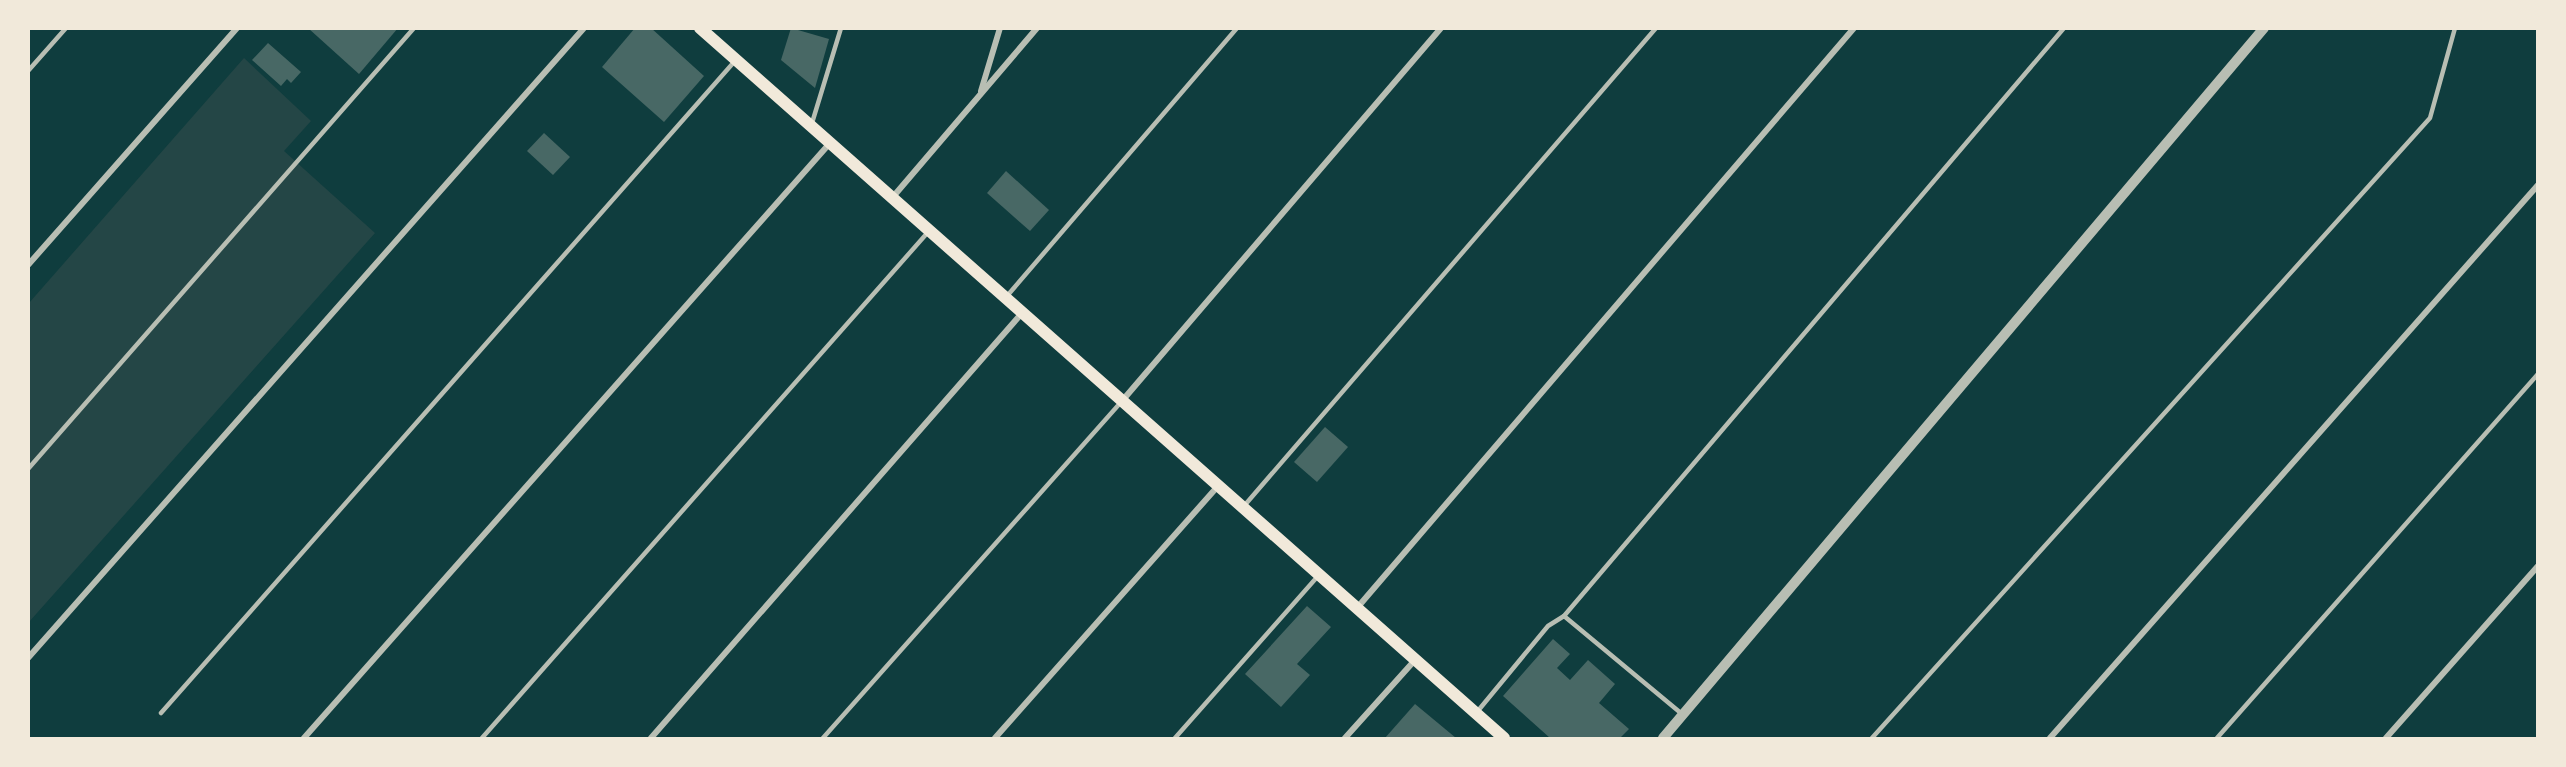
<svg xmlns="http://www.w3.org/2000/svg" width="2566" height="767" font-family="Rubik,sans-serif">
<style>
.green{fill:#244646}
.building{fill:#486865}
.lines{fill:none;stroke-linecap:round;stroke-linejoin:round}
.service{stroke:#b8beb3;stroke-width:4.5}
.minor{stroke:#b8beb3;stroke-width:6}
.tertiary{stroke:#b8beb3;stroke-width:10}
.secondary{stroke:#f1e9da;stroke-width:12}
</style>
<rect width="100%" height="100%" fill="#0f3d3e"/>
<path class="green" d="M244,58L311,121L284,151L375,233L29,622V303Z"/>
<g class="building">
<path d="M308,28H398L359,74Z"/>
<path d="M635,28H651L704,76L664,122L602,67Z"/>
<path d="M791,28L829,39L815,88L781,60Z"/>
<path d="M268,43L301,72L291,83L287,79L281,86L252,60Z"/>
<path d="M544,133L570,157L553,175L527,151Z"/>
<path d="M1006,171L1049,210L1030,231L987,193Z"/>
<path d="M1325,427L1348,447L1317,482L1294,462Z"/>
<path d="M1307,606L1331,627L1297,664L1310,675L1281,707L1245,674Z"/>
<path d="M1553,639L1570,654L1557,668L1570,680L1588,660L1615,684L1599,703L1629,729L1620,738H1550L1503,696Z"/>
<path d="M1415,704L1456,738H1385Z"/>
</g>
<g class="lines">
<g class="service">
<path d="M28,71L66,28"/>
<path d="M812,123L841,28"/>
<path d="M1007,296L1237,28"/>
<path d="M28,469L414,28"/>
<path d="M1244,506L1656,28"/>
<path d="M1564,616L2064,28"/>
<path d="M1477,712L1548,626L1564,616L1682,714"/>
<path d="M161,713L734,62"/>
<path d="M482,738L929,231"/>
<path d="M823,738L1122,401"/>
<path d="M1175,738L1318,576"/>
<path d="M1872,738L2430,118L2455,28"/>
<path d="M2217,738L2538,374"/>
</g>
<g class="minor">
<path d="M981,91L1000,28"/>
<path d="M892,198L1037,28"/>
<path d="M28,265L237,28"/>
<path d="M1122,401L1441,28"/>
<path d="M1357,608L1854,28"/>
<path d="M28,658L584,28"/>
<path d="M304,738L830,143"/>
<path d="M651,738L1022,313"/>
<path d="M995,738L1218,486"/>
<path d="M1345,738L1415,660"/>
<path d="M2050,738L2538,185"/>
<path d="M2386,738L2538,566"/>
</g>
<path class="tertiary" d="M1663,738L2264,28"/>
<path class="secondary" d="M700,28L1504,738"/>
</g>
<rect width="2566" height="767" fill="none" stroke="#f1e9da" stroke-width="60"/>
</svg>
